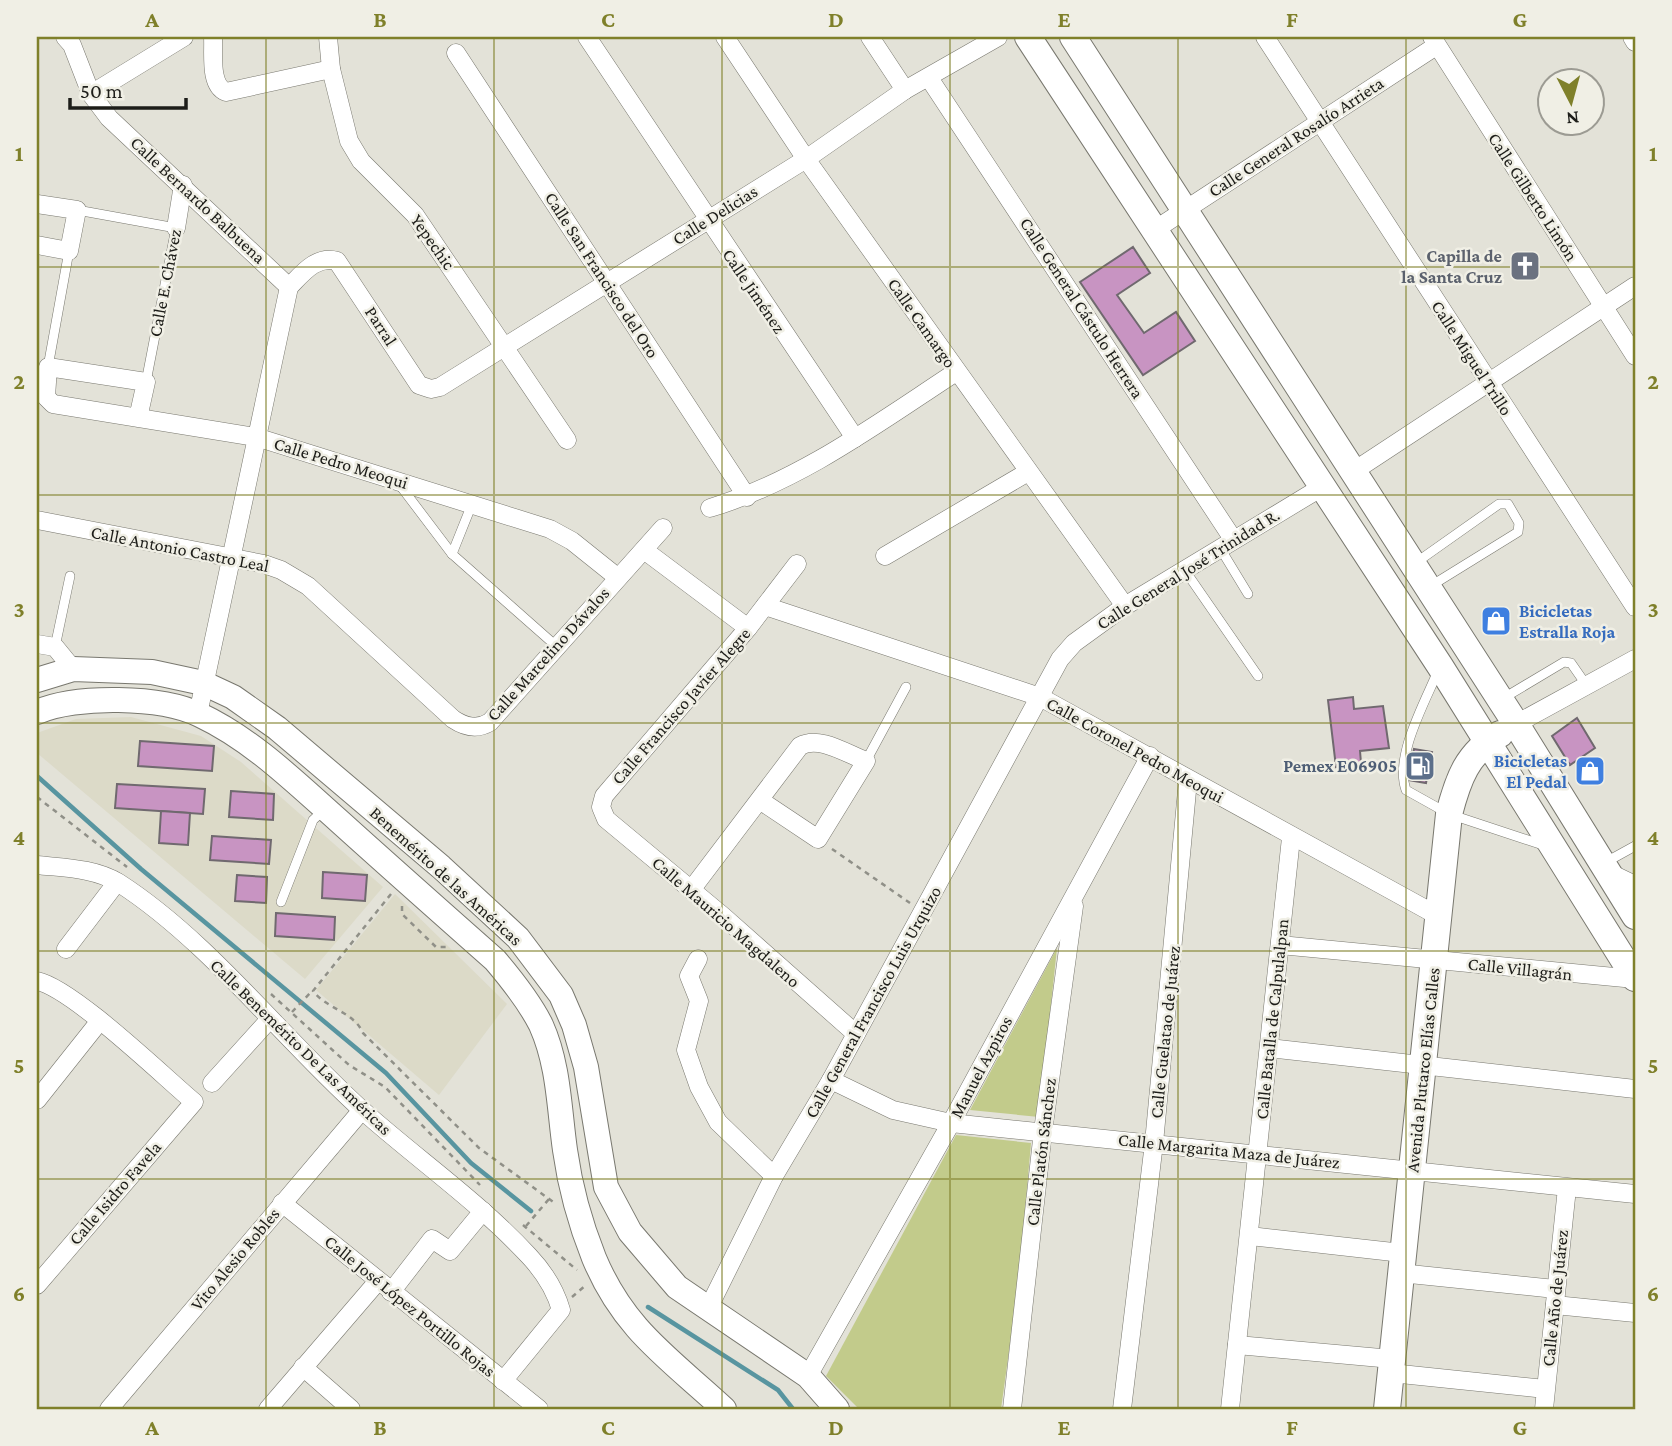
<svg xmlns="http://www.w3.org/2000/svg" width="1672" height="1446" font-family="'Crimson Pro',serif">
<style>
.built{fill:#dcdac8}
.green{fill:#c2cb8b}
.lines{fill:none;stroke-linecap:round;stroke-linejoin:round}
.stream{stroke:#5895a0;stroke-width:4.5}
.building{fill:#c894c2;stroke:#70696f;stroke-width:2}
.lane-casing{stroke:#79786f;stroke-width:10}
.street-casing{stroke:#79786f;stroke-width:19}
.secondary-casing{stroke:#79786f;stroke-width:26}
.primary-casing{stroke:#79786f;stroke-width:28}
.path{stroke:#909088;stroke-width:2.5;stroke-dasharray:5 5;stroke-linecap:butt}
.lane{stroke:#fff;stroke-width:9}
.street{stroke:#fff;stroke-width:18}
.secondary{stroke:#fff;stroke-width:24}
.primary{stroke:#fff;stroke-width:26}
.grid{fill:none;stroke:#7f802a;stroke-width:2;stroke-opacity:0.55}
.labels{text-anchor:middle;stroke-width:5;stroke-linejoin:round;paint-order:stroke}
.street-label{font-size:18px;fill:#1d1d19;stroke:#f0efe5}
.worship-label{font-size:18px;font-weight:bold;fill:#5b616d;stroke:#f0efe5;text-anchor:end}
.shop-label{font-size:18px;font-weight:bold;fill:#366cbe;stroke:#f0efe5;text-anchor:start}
.service-label{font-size:18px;font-weight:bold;fill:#4e5e75;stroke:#f0efe5;text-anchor:end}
.neatline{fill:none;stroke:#7f802a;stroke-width:2.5}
.grid-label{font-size:23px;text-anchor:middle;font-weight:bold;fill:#7f802a}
</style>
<rect width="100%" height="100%" fill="#e3e2d8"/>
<g class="built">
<path d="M131,717L201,736L241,762L383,887L305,979L37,753V733L76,719Z"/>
<path d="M395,894L507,1004L439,1095L316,990Z"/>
</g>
<g class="green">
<path d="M1057,948L1039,1117L970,1110Z"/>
<path d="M956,1135L1031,1143L1019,1279L1001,1409H859L826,1376Z"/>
</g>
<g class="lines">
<g class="stream">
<path d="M37,776L141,869L386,1073L471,1163L531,1211"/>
<path d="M648,1307L778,1390L793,1409"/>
</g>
</g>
<g class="building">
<path d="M1133,247L1150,273L1117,295L1144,333L1176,312L1195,341L1143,375L1080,282Z"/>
<path d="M1353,697L1354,709L1383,706L1389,748L1360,751L1361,763L1336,767L1328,700Z"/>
<path d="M1577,718L1595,748L1570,765L1552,736Z"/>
<path d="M140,741L214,746L212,771L138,766Z"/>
<path d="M1414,749L1432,752L1426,783L1408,780Z"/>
<path d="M117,784L205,789L203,814L115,808Z"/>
<path d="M231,791L274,794L273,820L229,817Z"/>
<path d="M161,811L190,813L188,845L159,843Z"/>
<path d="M212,836L271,840L269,864L210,860Z"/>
<path d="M323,872L367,875L365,901L322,898Z"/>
<path d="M237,875L267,877L266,903L235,901Z"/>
<path d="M276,913L335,917L334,940L275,936Z"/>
</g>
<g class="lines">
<g class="lane-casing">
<g id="lane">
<path d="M77,210L176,228L146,382"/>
<path d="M48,367L69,251"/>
<path d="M399,484L452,554L555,645"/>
<path d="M1220,548L1248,594"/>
<path d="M452,554L472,504"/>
<path d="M1414,564L1499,504H1508L1519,523L1518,532L1429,587"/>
<path d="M1184,569L1258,676"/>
<path d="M55,647L70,576"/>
<path d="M1438,671C1425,702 1394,757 1406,790L1449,814L1546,846"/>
<path d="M1502,699L1564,662L1571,663L1587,686"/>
<path d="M866,761L906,687"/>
<path d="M1606,862L1635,846"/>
<path d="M281,902L313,820L324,810"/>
</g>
</g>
<g class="street-casing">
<g id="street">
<path d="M65,37L72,45L91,94L109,118L289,287"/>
<path d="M213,37C214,53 209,85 226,92L331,69"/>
<path d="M328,37L331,69L349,141L361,161L415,215L567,440"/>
<path d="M587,37L855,438"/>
<path d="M725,37L806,159L1125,606"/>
<path d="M870,37L905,90"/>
<path d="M1265,37L1635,607"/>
<path d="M1432,37L1635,356"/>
<path d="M1632,37L1635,42"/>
<path d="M456,53L747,497"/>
<path d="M929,78L1233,539"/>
<path d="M91,94L184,37"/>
<path d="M37,204L77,210L69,251L37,245"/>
<path d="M176,228L183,185"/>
<path d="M1156,229L1436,46"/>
<path d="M289,287C302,274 316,255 337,261L419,385L431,389L440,387L806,159L905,90L998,37"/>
<path d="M138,418L146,382L48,367L46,397L53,404L256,437L550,529L572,541L617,577"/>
<path d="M1354,471L1635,286"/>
<path d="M710,508C800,481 878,423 956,372"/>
<path d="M37,520L264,564L281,570L308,586L453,719C465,727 477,730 490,722L663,528"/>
<path d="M644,550L748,628"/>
<path d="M885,556L1028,472"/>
<path d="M797,564L748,628L604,796L601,807L606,819L724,917L856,1034"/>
<path d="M765,606L1040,697L1440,917"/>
<path d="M37,644L55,647L73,669"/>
<path d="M198,714L289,287"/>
<path d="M1516,724L1635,659"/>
<path d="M37,865C64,868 95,868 119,883C209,941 282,1038 362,1110C417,1159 479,1202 529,1256C544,1272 555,1289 561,1310L503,1381"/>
<path d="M1608,872L1635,885"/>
<path d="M691,890L800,746C819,735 847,754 866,761L818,839L761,801"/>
<path d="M1280,945L1635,979"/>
<path d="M66,949L117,882"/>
<path d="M698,959L689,976L699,1001L686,1050L699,1087L718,1122L774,1176"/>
<path d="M37,981C72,988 162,1075 194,1102L37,1285"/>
<path d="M1269,1048L1635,1089"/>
<path d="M831,1080L893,1110L951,1123L1635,1194"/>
<path d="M212,1083L269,1020"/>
<path d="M37,1100L99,1022"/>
<path d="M282,1203L539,1409"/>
<path d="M1250,1236L1402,1253"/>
<path d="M1400,1273L1555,1289"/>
<path d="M391,1292L432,1239L450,1251L483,1211"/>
<path d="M1555,1305L1635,1313"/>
<path d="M708,1309L774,1176L831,1080L1060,659L1074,643L1125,606L1322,487"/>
<path d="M1237,1345L1392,1359"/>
<path d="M303,1367L351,1409"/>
<path d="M1391,1373L1545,1389"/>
<path d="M808,1376L951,1123L1150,756"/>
<path d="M109,1409L362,1110"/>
<path d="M268,1409L378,1281"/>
<path d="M1012,1409L1043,1131L1074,906"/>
<path d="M1122,1409L1154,1143L1188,780"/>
<path d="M1230,1409L1291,838"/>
<path d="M1544,1409L1567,1188"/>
</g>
</g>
<g class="secondary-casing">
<g id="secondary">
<path d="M37,680L73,669L152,672L203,683L233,697L277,728L441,867L518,938L561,995L574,1025L586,1067L606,1187L630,1232L677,1287L808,1376L837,1409"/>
<path d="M37,712C76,695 161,696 200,715C253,740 296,783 339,821C391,868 443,914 495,960C512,980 529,1001 541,1025C559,1065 559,1108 565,1150C570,1186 580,1223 594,1258C624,1330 669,1358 724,1409"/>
</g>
</g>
<g class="primary-casing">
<g id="primary">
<path d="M1028,37L1440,666L1635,978"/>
<path d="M1073,37L1516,724L1635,916"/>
<path d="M1387,1409L1449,814C1458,779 1467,753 1500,734"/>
</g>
</g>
<g class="path">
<path d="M37,797L127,867"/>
<path d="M832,849L910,903"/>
<path d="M391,894L313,991C327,1009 354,1012 363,1033L479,1148L556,1204"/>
<path d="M402,906V914L436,947H448"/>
<path d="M271,994L349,1065L385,1087L480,1185"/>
<path d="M292,1012L312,991"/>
<path d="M523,1225L577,1270"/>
<path d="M526,1226L549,1199"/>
<path d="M572,1297L586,1285"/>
</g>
<use href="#lane" class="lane"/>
<use href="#street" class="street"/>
<use href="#secondary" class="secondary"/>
<use href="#primary" class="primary"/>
</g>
<path class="grid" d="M266,37V1409M494,37V1409M722,37V1409M950,37V1409M1178,37V1409M1406,37V1409M37,267H1635M37,495H1635M37,723H1635M37,951H1635M37,1179H1635"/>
<defs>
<g id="church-square" transform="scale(1.575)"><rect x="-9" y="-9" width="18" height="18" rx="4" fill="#6b7280" stroke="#f0efe5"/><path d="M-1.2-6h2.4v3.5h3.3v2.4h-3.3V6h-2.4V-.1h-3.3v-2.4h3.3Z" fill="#fff"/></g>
<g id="shop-square" transform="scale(1.575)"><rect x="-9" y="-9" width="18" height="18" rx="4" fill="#3f7fe0" stroke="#f0efe5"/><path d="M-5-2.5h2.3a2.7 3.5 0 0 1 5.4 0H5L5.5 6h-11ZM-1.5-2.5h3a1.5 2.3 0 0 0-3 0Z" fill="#fff"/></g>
<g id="fuel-square" transform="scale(1.575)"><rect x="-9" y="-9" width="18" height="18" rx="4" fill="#5c6f8a" stroke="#f0efe5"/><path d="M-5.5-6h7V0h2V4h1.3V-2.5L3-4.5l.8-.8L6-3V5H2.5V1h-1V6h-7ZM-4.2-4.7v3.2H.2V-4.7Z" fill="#fff"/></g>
</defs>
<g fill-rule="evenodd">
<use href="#church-square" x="1525" y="266"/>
<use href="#shop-square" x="1496" y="621"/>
<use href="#fuel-square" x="1420" y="766"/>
<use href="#shop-square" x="1590" y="771"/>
</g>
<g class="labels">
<g class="street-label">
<text transform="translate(1296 137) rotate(-33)" y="6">Calle General Rosalío Arrieta</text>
<text transform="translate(1533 197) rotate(57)" y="6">Calle Gilberto Limón</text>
<text transform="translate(198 200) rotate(43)" y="6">Calle Bernardo Balbuena</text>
<text transform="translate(715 215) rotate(-32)" y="6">Calle Delicias</text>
<text transform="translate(433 242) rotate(55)" y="6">Yepechic</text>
<text transform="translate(602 275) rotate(57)" y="6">Calle San Francisco del Oro</text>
<text transform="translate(165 283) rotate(-79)" y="6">Calle E. Chávez</text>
<text transform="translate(754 291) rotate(56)" y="6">Calle Jiménez</text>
<text transform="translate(1082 308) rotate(57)" y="6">Calle General Cástulo Herrera</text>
<text transform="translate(922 323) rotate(55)" y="6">Calle Camargo</text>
<text transform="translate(381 326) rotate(57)" y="6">Parral</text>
<text transform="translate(1472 358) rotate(57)" y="6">Calle Miguel Trillo</text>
<text transform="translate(341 463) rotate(17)" y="6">Calle Pedro Meoqui</text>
<text transform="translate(180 549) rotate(11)" y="6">Calle Antonio Castro Leal</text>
<text transform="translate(1188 569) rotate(-32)" y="6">Calle General José Trinidad R.</text>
<text transform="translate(548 654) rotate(-48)" y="6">Calle Marcelino Dávalos</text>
<text transform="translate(681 706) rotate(-49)" y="6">Calle Francisco Javier Alegre</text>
<text transform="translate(1135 750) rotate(29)" y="6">Calle Coronel Pedro Meoqui</text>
<text transform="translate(446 876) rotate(42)" y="6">Benemérito de las Américas</text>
<text transform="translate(726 922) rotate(41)" y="6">Calle Mauricio Magdaleno</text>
<text transform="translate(1520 969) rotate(6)" y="6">Calle Villagrán</text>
<text transform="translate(873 1002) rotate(-61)" y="6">Calle General Francisco Luis Urquizo</text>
<text transform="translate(1272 1019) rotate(-84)" y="6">Calle Batalla de Calpulalpan</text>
<text transform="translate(1165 1032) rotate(-84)" y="6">Calle Guelatao de Juárez</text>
<text transform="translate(301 1047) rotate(44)" y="6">Calle Benemérito De Las Américas</text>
<text transform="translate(981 1067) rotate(-62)" y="6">Manuel Azpiros</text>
<text transform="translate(1423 1070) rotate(-84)" y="6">Avenida Plutarco Elías Calles</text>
<text transform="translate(1229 1151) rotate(6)" y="6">Calle Margarita Maza de Juárez</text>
<text transform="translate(1041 1152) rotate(-83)" y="6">Calle Platón Sánchez</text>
<text transform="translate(115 1193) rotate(-49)" y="6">Calle Isidro Favela</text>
<text transform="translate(235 1259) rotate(-50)" y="6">Vito Alesio Robles</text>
<text transform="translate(1555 1298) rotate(-84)" y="6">Calle Año de Juárez</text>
<text transform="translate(410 1306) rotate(39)" y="6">Calle José López Portillo Rojas</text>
</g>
<g class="worship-label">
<text x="1502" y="262">Capilla de<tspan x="1502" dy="21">la Santa Cruz</tspan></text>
</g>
<g class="shop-label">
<text x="1519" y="617">Bicicletas<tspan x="1519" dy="21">Estralla Roja</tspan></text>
<text x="1567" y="767" text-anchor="end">Bicicletas<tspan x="1567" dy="21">El Pedal</tspan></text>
</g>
<g class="service-label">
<text x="1397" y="772">Pemex E06905</text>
</g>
</g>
<rect width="1672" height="1446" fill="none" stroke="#f0efe5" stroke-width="77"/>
<g transform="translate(1571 102) rotate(174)"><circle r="33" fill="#f0efe5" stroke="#9c9b93" stroke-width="2"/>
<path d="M0-5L12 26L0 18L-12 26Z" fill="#7f802a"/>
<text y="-10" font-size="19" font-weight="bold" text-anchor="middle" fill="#1d1d19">N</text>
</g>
<path d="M70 98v10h116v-10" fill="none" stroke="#1d1d19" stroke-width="3.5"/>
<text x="80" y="98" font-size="21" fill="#1d1d19" stroke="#f0efe5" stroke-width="5" paint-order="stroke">50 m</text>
<rect x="38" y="38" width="1596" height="1370" class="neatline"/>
<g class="grid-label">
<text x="152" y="27">A</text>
<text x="380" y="27">B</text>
<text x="608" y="27">C</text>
<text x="836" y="27">D</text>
<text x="1064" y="27">E</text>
<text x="1292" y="27">F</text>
<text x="1520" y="27">G</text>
<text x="19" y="161">1</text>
<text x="1653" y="161">1</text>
<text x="19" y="389">2</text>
<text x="1653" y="389">2</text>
<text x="19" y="617">3</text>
<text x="1653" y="617">3</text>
<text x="19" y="845">4</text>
<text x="1653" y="845">4</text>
<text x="19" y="1073">5</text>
<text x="1653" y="1073">5</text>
<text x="19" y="1301">6</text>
<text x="1653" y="1301">6</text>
<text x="152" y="1435">A</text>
<text x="380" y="1435">B</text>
<text x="608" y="1435">C</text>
<text x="836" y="1435">D</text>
<text x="1064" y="1435">E</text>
<text x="1292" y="1435">F</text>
<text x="1520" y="1435">G</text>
</g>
</svg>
